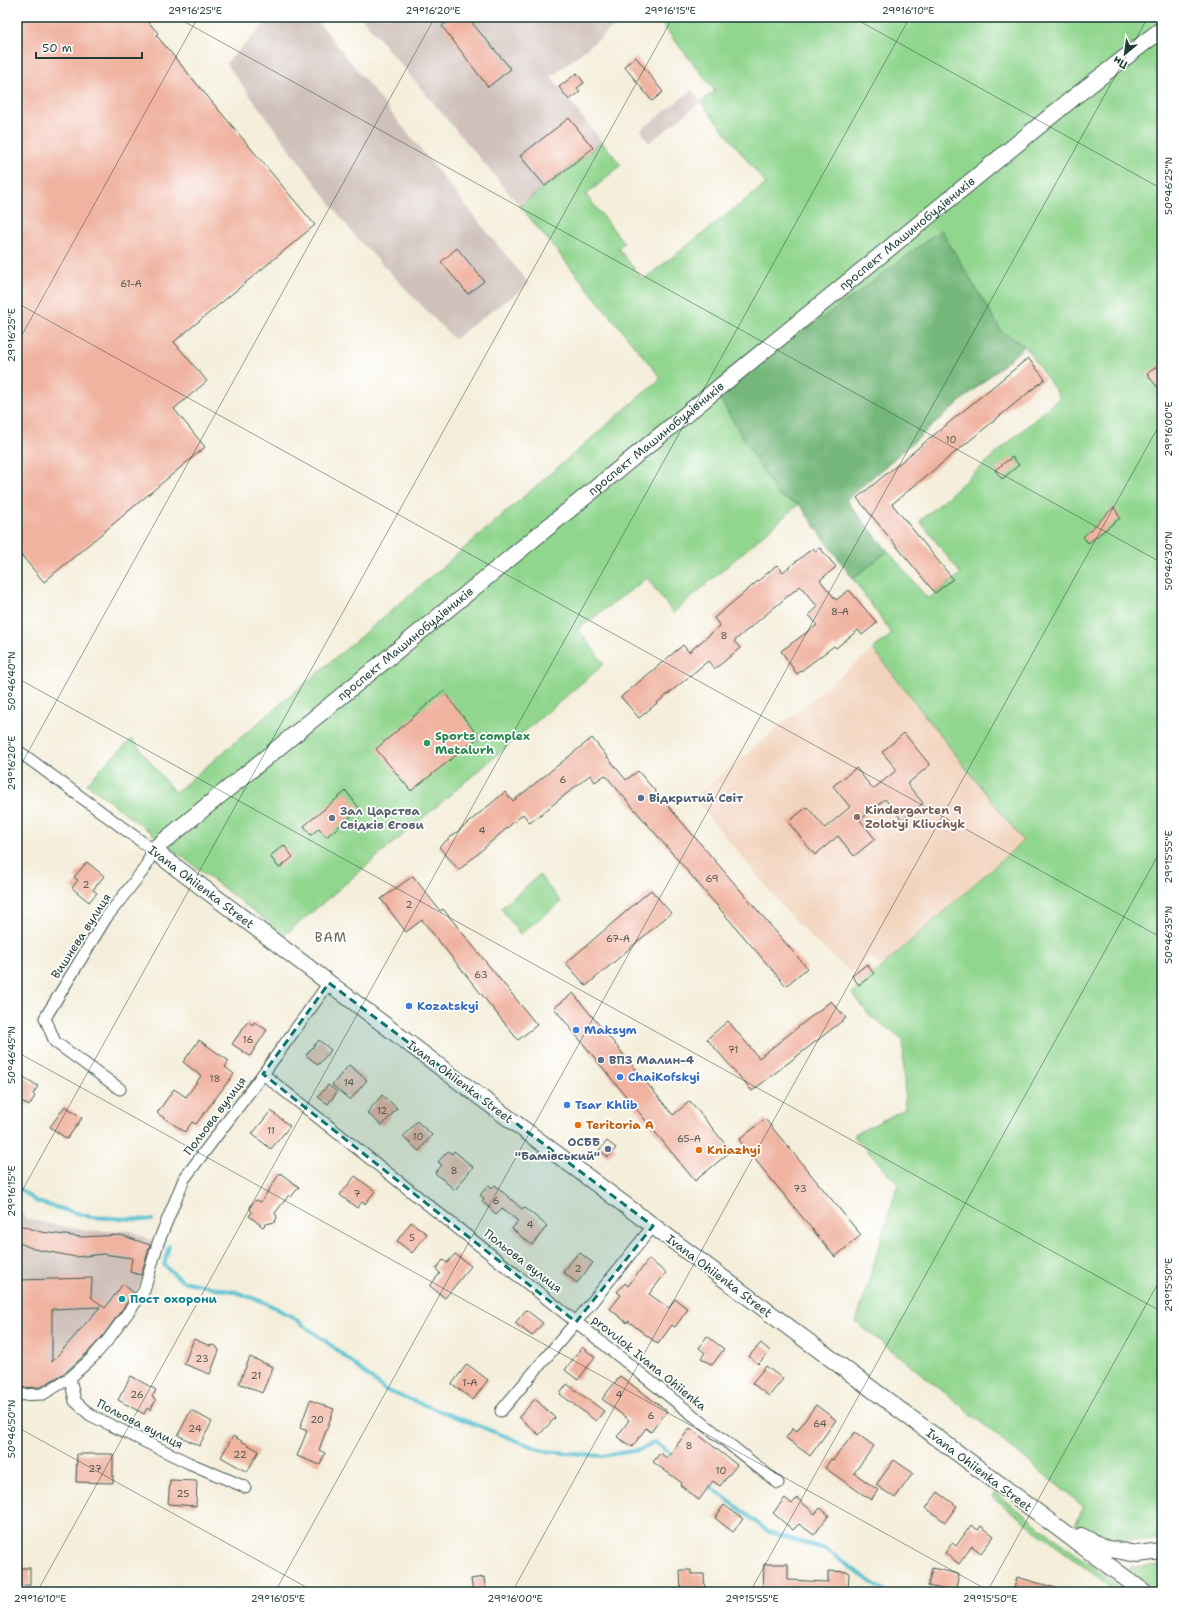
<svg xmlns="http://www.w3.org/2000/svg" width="1179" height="1609" font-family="'Shantell Sans',sans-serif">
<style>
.built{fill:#f2d4be}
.industrial{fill:#cfc0ba}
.green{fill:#91d68f;stroke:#588a62}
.forest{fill:#74b77a;stroke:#4a7a57}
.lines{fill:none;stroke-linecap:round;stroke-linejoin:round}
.stream{stroke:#55c0cf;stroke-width:4}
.building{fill:#f0b3a0;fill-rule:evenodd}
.street-casing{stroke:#3f584d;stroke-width:13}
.secondary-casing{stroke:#3f584d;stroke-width:18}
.street{stroke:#fff;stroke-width:11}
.secondary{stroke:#fff;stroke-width:16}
.marked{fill:#0f766e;fill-opacity:0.2;stroke:#0f766e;stroke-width:3;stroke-dasharray:8 5;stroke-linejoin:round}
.ticks{fill:none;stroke:#1f3d34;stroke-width:1;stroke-opacity:0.45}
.leisure-dot{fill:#2e9e5b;stroke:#fff;stroke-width:1.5}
.service-dot{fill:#5c6f8a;stroke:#fff;stroke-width:1.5}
.education-dot{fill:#8d6e63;stroke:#fff;stroke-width:1.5}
.worship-dot{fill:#6b7280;stroke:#fff;stroke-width:1.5}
.shop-dot{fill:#3f7fe0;stroke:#fff;stroke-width:1.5}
.food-dot{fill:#e8710a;stroke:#fff;stroke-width:1.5}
.culture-dot{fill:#0f9aa8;stroke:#fff;stroke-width:1.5}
.labels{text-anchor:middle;stroke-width:3.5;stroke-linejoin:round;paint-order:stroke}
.number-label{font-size:10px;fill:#535a4f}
.street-label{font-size:12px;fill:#1f3d34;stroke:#fff}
.leisure-label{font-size:12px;font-weight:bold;fill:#27864d;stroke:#fff;text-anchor:start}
.service-label{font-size:12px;font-weight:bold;fill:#4e5e75;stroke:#fff;text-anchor:start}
.education-label{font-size:12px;font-weight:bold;fill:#785e54;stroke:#fff;text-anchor:start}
.worship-label{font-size:12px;font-weight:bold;fill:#5b616d;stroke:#fff;text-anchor:start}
.shop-label{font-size:12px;font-weight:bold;fill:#366cbe;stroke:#fff;text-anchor:start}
.food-label{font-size:12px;font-weight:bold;fill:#c56008;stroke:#fff;text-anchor:start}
.culture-label{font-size:12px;font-weight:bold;fill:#0d838f;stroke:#fff;text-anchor:start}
.neighbourhood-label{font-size:13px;letter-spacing:1px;fill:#68665a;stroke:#fff}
.neatline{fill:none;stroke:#1f3d34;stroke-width:1.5}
.ticks-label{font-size:10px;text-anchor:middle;fill:#1f3d34}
</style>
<rect width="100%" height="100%" fill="#fff"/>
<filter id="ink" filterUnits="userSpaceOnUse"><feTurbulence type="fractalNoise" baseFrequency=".025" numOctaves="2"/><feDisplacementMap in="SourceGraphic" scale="8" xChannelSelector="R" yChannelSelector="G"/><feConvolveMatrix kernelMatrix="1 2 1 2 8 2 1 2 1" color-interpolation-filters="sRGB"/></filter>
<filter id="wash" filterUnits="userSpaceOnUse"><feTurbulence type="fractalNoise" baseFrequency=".012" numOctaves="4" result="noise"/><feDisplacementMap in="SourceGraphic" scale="16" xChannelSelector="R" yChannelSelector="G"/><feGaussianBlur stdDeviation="0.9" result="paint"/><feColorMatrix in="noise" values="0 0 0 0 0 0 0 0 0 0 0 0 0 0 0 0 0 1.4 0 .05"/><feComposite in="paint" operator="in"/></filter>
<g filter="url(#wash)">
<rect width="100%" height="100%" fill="#f4eeda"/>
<path class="built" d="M873,649L1023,841L882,968L871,956L851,972L813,939L786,911L694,798Z"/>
<g class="industrial">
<path d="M272,17H314L529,284L454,339L353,234L226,63Z"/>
<path d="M361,17H617L621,21L551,77L602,142L520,206Z"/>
<path d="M692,90L701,102L649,143L641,130Z"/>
<path d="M17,1208L26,1219L87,1231H130L158,1243L144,1277L135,1294L103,1337L63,1382L32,1391L17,1392Z"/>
</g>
<g class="green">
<path d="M656,17H1162V1539C1126,1541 1107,1542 1075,1524L1084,1507L949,1396L856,1322L898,1184L853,1135L905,1109L903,1039L870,1016L852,993L1023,841L873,649L892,634L853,579L888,551L928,599L961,574L920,521L1060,397L1025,346L1002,332L941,230L859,292L778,496L799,504L680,607L674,614L647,578L578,629L604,664L285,935L87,784L106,763L132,739L175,793L424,583L661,378L520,206L602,142L621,165L586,195L624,243L618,248L643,280L766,184L701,102L715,91Z"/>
<path d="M539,875L561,902L520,934L501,908Z"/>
<path d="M995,1493L1126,1592H1114L1113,1589L992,1497Z"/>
<path d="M1162,1565V1589L1155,1590L1129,1571L1131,1567Z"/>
</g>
<path class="forest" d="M941,230L1002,332L1025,346L846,500L888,551L853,579L799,504L778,496L716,393L859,292Z"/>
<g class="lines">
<g class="stream">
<path d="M17,1187L37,1202L91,1217L152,1220"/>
<path d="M169,1246L164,1265L182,1281L235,1292L264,1302L291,1316L332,1346L385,1390L544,1451L602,1456L639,1450L655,1442L673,1456"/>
<path d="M706,1483L769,1532L825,1549L885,1592"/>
</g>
</g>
<g id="blocks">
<g class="building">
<path d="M17,17H144L158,33L156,35L315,225L174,342L207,381L174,409L205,447L44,582L17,550Z"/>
<path d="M454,17H467L511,69L488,87L442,26Z"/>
<path d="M636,57L663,92L652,101L624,66Z"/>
<path d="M577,73L584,83L577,88L580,92L569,100L559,87Z"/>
<path d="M569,118L593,148L545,186L520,156Z"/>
<path d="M457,248L484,281L468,294L441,262Z"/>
<path d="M1028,358L1045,379L892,504L953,579L935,593L857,498Z"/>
<path d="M1162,362V393L1147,374Z"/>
<path d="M1012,457L1019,465L1002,479L995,470Z"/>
<path d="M1114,507L1120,518L1088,543L1083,537Z"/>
<path d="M813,548L815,551L820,548L836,567L820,580L836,600L849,590L877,623L862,635L858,630L836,648L834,646L797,674L781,651L817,625L809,615L818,607L800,586L734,641L740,648L715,669L708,661L639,718L621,697L683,645L689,652L720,626L714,618L777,565L783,572Z"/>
<path d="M443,691L479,737L411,791L376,749Z"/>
<path d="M904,733L930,765L907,784L923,803L902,820L885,799L860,820L875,839L854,856L838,836L815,855L788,822L807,807L825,828L850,807L833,786L856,768L873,789L897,770L882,752Z"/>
<path d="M592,738L626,780L638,771L807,968L786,986L605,775L595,782L590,775L530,823L523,814L459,870L439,847L505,792L513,801Z"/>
<path d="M346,791L360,809L326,837L319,828L311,835L304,826Z"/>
<path d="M284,845L293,857L279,868L270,856Z"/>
<path d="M87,862L104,876L93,890L97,893L89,902L72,888L78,880L74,877Z"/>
<path d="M413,876L440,911L443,909L537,1025L518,1040L422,920L406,932L381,899Z"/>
<path d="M651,890L671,913L586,986L566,963Z"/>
<path d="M867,964L874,974L859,985L852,976Z"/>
<path d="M573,993L673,1115L690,1101L731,1151L695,1181L554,1008Z"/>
<path d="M831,1001L846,1018L752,1091L707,1039L728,1021L759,1058Z"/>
<path d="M248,1021L252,1025L254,1022L267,1030L250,1056L232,1044Z"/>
<path d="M199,1040L229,1061L225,1067L234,1074L196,1124L192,1122L185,1132L157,1113L174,1089L186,1097L201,1076L183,1062Z"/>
<path d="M319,1040L331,1050L318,1065L306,1055Z"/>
<path d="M349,1065L367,1080L350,1100L332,1085Z"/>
<path d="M17,1073L38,1086L33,1094L35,1096L29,1106L17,1098Z"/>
<path d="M328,1085L337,1092L328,1104L318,1097Z"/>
<path d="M382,1095L397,1108L382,1126L367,1113Z"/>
<path d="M65,1106L82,1118L67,1139L50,1127Z"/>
<path d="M271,1111L290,1126L271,1149L252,1134Z"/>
<path d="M765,1119L861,1235L835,1257L739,1140Z"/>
<path d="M417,1121L432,1135L419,1151L403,1137Z"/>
<path d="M607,1141L616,1148L608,1157L599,1150Z"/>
<path d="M448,1151L452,1154L454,1151L473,1167L455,1190L435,1173L442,1165L438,1162Z"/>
<path d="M280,1173L299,1187L291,1197L289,1195L275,1213L277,1217L275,1222L266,1224L263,1227L249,1216L252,1212L250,1209L251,1205L256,1200L261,1202Z"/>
<path d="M355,1176L375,1191L365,1204L362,1202L357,1208L340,1195Z"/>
<path d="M489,1185L492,1188L495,1185L522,1209L524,1207L547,1226L532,1245L512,1229L518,1221L502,1208L496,1214L482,1201L484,1198L480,1195Z"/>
<path d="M411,1222L427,1234L412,1253L397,1241Z"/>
<path d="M17,1224L41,1232L81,1237L121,1235L150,1245L141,1275L130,1272L132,1258L103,1254L76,1257L34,1249L17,1242Z"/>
<path d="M579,1252L593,1263L577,1283L563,1272Z"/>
<path d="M455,1254L471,1266L445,1298L430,1286L440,1273L436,1269L443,1260L447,1263Z"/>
<path d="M649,1259L666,1273L649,1294L669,1308L675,1299L688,1309L675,1327L672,1325L658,1344L628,1321L627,1323L610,1309L621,1295L617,1292L625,1283L628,1286Z"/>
<path d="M92,1278L91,1297L105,1308L123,1284L134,1293L102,1337L87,1353L66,1372L41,1387L17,1388V1280ZM100,1307L52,1362V1309Z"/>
<path d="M526,1310L543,1323L532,1336L515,1323Z"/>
<path d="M707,1336L724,1349L712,1365L701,1358L705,1353L699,1348Z"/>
<path d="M194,1339L210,1346L213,1345L217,1347L219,1351L210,1374L184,1364Z"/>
<path d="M761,1343L770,1351L758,1364L749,1356Z"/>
<path d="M582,1347L595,1357L578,1380L565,1370Z"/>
<path d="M250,1357L273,1367L262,1393L239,1383Z"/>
<path d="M467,1364L488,1380L473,1400L452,1384Z"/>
<path d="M766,1366L783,1379L769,1396L752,1383Z"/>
<path d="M131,1376L156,1390L152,1397L156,1400L150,1410L147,1408L144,1414L118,1400Z"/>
<path d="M620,1376L667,1411L651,1432L646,1428L632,1447L617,1437L629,1420L602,1399Z"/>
<path d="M567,1384L604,1411L596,1421L560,1394Z"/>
<path d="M535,1399L555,1418L539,1435L519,1417Z"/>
<path d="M310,1400L334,1409L319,1450L325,1453L320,1465L297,1456L307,1431L300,1428Z"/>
<path d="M816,1405L836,1420L810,1456L786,1438L793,1428L797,1431Z"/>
<path d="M191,1410L212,1422L199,1446L178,1435Z"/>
<path d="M690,1428L737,1465L720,1486L713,1481L699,1500L680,1485L682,1483L653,1462L660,1453L667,1458Z"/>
<path d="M855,1432L874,1446L854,1473L878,1490L871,1500L825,1468L831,1459L833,1460Z"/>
<path d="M233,1436L259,1451L247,1472L221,1457Z"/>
<path d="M77,1454H113V1483L76,1482Z"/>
<path d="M894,1460L913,1473L895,1498L876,1485Z"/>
<path d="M170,1480L197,1481L196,1506L168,1504Z"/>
<path d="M938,1492L957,1506L945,1522L926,1508Z"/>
<path d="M785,1498L792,1504L797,1498L815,1514L820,1508L829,1515L814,1535L799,1524L793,1530L773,1513Z"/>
<path d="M724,1505L743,1519L733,1532L715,1518Z"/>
<path d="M971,1525L978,1530L981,1526L994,1536L981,1553L972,1546L959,1564L945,1553L952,1543L956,1546Z"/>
<path d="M764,1564H788V1580L828,1582V1571L849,1572L848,1592H763Z"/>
<rect x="17" y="1568" width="13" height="17"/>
<path d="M932,1568L959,1574L955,1592L928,1586Z"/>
<path d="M680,1570H691V1574H704L705,1592H681Z"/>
<path d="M484,1577L486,1592H473L471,1579Z"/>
<path d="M1017,1577L1059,1589V1592H1013Z"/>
</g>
</g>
</g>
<g filter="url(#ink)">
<use href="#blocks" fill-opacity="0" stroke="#3f584d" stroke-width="1"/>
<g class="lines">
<g class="street-casing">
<g id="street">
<path d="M17,750L153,850L145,868L106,918L45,1018L55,1042L120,1089"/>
<path d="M263,1074L576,1322L653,1226"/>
<path d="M17,1395L43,1394L70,1378"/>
<path d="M501,1411L576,1322L778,1483"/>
<path d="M245,1487L189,1463L90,1415L75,1401L70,1378L92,1358L107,1341L144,1291L158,1243L184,1179L263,1074L329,983"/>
</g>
</g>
<g class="secondary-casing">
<g id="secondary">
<path d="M1081,1536L1105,1548L1137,1554L1162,1551"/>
<path id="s1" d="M1144,1592L460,1082L153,850L1073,98L1162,29"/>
</g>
</g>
<use href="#street" class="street"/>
<use href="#secondary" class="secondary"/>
</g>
</g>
<path class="marked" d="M329,983L653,1226L576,1322L263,1074Z"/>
<path class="ticks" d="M176,17L1162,563M852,17L1162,189M17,303L1162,938M17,344L198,17M17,678L1162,1312M17,772L435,17M17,1052L991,1592M17,1200L673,17M17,1427L315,1592M37,1592L910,17M275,1592L1148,17M512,1592L1162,420M750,1592L1162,848M987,1592L1162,1276"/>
<circle class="leisure-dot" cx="427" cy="743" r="4"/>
<g class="service-dot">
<circle cx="641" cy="798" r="4"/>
<circle cx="601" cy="1060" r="4"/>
<circle cx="608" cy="1149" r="4"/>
</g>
<circle class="education-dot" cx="857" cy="817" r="4"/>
<circle class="worship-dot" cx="332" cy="818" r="4"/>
<g class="shop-dot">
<circle cx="409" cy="1006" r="4"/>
<circle cx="576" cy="1030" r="4"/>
<circle cx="620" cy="1077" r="4"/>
<circle cx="567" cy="1105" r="4"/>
</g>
<g class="food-dot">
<circle cx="578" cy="1125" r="4"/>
<circle cx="699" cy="1150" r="4"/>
</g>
<circle class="culture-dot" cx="122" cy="1299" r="4"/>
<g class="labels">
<g class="number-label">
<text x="131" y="287">61-А</text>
<text x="951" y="443">10</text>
<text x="840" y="615">8-А</text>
<text x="724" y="639">8</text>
<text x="563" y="783">6</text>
<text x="482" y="834">4</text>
<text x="712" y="882">69</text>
<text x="86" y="888">2</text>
<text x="409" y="908">2</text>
<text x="618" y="942">67-А</text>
<text x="481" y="978">63</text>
<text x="248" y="1043">16</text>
<text x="733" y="1053">71</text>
<text x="215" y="1082">18</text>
<text x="349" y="1086">14</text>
<text x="382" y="1114">12</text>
<text x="271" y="1134">11</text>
<text x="418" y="1140">10</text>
<text x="689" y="1142">65-А</text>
<text x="454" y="1174">8</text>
<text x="800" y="1192">73</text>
<text x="357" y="1197">7</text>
<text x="496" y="1204">6</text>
<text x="530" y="1228">4</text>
<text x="412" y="1241">5</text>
<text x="578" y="1272">2</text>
<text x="202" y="1362">23</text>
<text x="256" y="1379">21</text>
<text x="470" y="1386">1-А</text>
<text x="137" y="1398">26</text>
<text x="619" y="1398">4</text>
<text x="651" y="1419">6</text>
<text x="317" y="1423">20</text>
<text x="820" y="1427">64</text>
<text x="195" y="1432">24</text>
<text x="689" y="1449">8</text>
<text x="240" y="1458">22</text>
<text x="95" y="1472">27</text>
<text x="721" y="1474">10</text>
<text x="183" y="1497">25</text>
</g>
<g class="street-label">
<text dy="4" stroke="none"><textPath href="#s1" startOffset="2212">проспект Машинобудівників</textPath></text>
<text dy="4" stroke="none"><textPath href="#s1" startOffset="1888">проспект Машинобудівників</textPath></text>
<text dy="4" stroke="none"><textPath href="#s1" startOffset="1564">проспект Машинобудівників</textPath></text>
<text transform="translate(201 887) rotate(37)" y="4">Ivana Ohiienka Street</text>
<text transform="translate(81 936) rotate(-57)" y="4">Вишнева вулиця</text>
<text transform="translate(460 1082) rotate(37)" y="4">Ivana Ohiienka Street</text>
<text transform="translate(215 1116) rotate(-53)" y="4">Польова вулиця</text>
<text transform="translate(523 1261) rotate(38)" y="4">Польова вулиця</text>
<text transform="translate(719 1276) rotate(37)" y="4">Ivana Ohiienka Street</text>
<text transform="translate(649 1363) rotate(39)" y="4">provulok Ivana Ohiienka</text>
<text transform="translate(140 1424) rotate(27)" y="4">Польова вулиця</text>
<text transform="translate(979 1470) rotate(37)" y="4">Ivana Ohiienka Street</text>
</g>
<g class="leisure-label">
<text x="435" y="740">Sports complex<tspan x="435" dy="14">Metalurh</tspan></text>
</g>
<g class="service-label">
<text x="649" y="802">Відкритий Світ</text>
<text x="609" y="1064">ВПЗ Малин-4</text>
<text x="600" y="1146" text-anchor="end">ОСББ<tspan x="600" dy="14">"Бамівський"</tspan></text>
</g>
<g class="education-label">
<text x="865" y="814">Kindergarten 9<tspan x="865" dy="14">Zolotyi Kliuchyk</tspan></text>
</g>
<g class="worship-label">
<text x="340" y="815">Зал Царства<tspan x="340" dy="14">Свідків Єгови</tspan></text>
</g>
<g class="shop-label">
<text x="417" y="1010">Kozatskyi</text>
<text x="584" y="1034">Maksym</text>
<text x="628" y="1081">ChaiKofskyi</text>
<text x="575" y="1109">Tsar Khlib</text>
</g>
<g class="food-label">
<text x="586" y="1129">Teritoria A</text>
<text x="707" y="1154">Kniazhyi</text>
</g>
<g class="culture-label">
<text x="130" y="1303">Пост охорони</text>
</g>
<g class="neighbourhood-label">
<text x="331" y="942">BAM</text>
</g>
</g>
<rect width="1179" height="1609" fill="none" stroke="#fff" stroke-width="44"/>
<g transform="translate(1125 54) rotate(209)" stroke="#ffffff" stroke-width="3" paint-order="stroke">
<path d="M0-3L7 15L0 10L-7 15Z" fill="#1f3d34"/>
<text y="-6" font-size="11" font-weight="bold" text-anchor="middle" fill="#1f3d34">Пн</text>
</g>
<path d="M36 52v6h106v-6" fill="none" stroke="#1f3d34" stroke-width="2"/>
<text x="42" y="52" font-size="12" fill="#1f3d34" stroke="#ffffff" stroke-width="3" paint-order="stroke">50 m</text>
<rect x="22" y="22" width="1135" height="1565" class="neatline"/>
<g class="ticks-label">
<text x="195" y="14">29°16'25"E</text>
<text x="433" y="14">29°16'20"E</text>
<text x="670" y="14">29°16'15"E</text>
<text x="908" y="14">29°16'10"E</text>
<text transform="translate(1168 186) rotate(-90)" y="4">50°46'25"N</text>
<text transform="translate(11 335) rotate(-90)" y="4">29°16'25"E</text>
<text transform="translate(1168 429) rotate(-90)" y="4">29°16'00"E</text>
<text transform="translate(1168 561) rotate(-90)" y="4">50°46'30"N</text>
<text transform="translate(11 681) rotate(-90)" y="4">50°46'40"N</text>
<text transform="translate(11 763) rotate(-90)" y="4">29°16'20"E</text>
<text transform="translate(1168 857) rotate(-90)" y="4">29°15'55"E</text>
<text transform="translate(1168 935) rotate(-90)" y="4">50°46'35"N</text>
<text transform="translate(11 1055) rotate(-90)" y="4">50°46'45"N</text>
<text transform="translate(11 1191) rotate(-90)" y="4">29°16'15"E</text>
<text transform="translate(1168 1285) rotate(-90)" y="4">29°15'50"E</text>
<text transform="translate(11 1429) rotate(-90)" y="4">50°46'50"N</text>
<text x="40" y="1602">29°16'10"E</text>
<text x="278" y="1602">29°16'05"E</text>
<text x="515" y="1602">29°16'00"E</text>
<text x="752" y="1602">29°15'55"E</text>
<text x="990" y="1602">29°15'50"E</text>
</g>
</svg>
